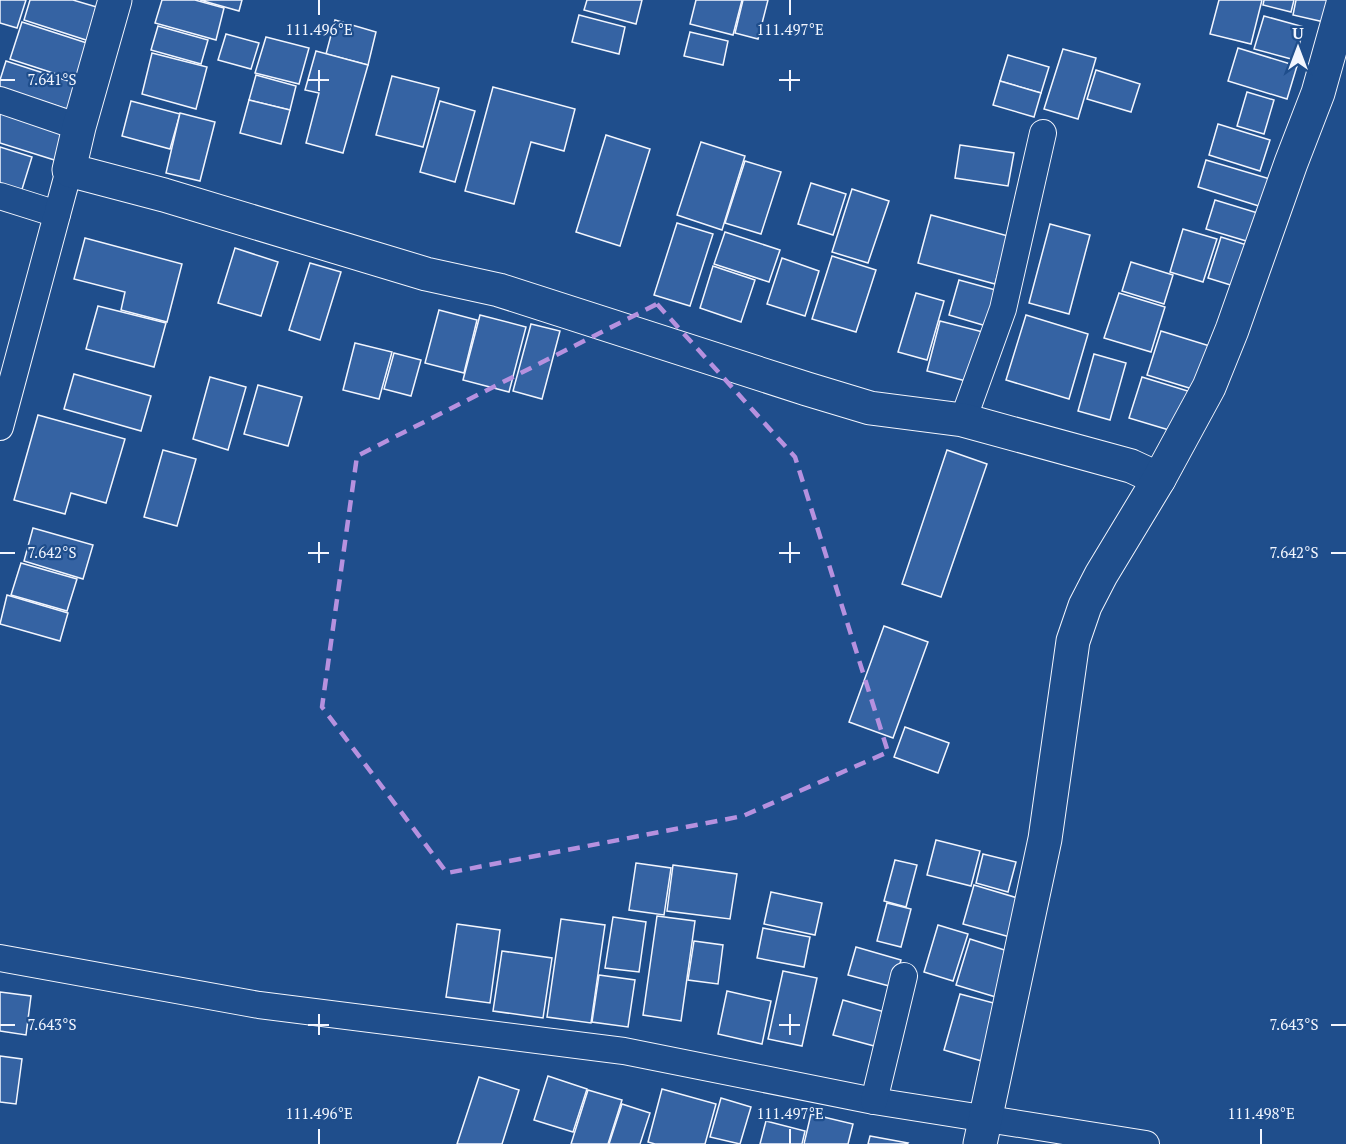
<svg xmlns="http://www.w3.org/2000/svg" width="1346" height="1144" font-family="'PT Serif',serif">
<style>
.building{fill:#3563a3;stroke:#f2f6ff;stroke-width:1.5}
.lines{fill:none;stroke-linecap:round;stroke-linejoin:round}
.street-casing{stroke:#f2f6ff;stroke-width:28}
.secondary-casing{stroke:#f2f6ff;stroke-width:35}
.street{stroke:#1f4e8c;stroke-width:26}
.secondary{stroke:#1f4e8c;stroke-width:33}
.marked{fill:none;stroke:#b691df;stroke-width:4.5;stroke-dasharray:12 8;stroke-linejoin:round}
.ticks{fill:none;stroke:#f2f6ff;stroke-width:2}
.ticks-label{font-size:15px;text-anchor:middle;fill:#f2f6ff;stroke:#1f4e8c;stroke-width:4.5;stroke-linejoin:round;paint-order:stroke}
</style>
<rect width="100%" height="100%" fill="#1f4e8c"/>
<g class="building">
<path d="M0,0H26L17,28L0,23Z"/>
<path d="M30,0H73L100,8L89,41L24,20Z"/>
<path d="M162,0H195L224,8L216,40L155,23Z"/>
<path d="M200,0H242L239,11Z"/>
<path d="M587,0H642L636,24L584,10Z"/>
<path d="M696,0H742L733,35L690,24Z"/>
<path d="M743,0H768L758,39L735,33Z"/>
<path d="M1219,0H1262L1251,44L1210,34Z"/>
<path d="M1264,0H1294L1291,12L1263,5Z"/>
<path d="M1296,0H1339L1333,24L1293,15Z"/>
<path d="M579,15L625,27L619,54L572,42Z"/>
<path d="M1264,16L1304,27L1295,60L1254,49Z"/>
<path d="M335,20L376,32L368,65L326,54Z"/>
<path d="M22,22L93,45L81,82L10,59Z"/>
<path d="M158,26L208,40L201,64L151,50Z"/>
<path d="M690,32L728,41L723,65L684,56Z"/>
<path d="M226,34L259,43L251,69L218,60Z"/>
<path d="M266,37L309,48L299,84L255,73Z"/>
<path d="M1238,48L1297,66L1287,99L1228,81Z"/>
<path d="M1063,49L1096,58L1078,119L1044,109Z"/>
<path d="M316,51L368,65L343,153L306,143L319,93L305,90Z"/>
<path d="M152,53L207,67L196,109L142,94Z"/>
<path d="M1008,55L1049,67L1041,93L1000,81Z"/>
<path d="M6,61L84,86L76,112L0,88V80Z"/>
<path d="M1096,70L1140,84L1131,112L1087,99Z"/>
<path d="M256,75L296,86L290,110L249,100Z"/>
<path d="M392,76L439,88L423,147L376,135Z"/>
<path d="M1000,81L1041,93L1034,117L993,105Z"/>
<path d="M493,87L575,109L564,151L531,142L514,204L465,191Z"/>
<path d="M1247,92L1274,100L1264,134L1237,126Z"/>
<path d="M249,100L290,110L281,144L240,133Z"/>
<path d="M131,101L180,114L170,149L122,136Z"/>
<path d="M440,101L475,111L455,182L420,172Z"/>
<path d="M0,113L73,136L64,163L0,143Z"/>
<path d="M180,113L215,122L200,181L166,173Z"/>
<path d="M1218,124L1270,140L1260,171L1209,155Z"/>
<path d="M606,135L650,149L620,246L576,232Z"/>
<path d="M701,142L745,156L722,230L677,215Z"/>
<path d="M960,145L1014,153L1008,186L955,178Z"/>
<path d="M0,147L32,157L19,199L0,193Z"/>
<path d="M1206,160L1270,179L1262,207L1198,187Z"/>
<path d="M745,161L781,172L761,234L725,223Z"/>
<path d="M811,183L846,194L833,235L798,224Z"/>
<path d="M852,189L889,201L868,263L832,252Z"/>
<path d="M1215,200L1261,214L1253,243L1206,229Z"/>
<path d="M931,215L1008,236L995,284L918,263Z"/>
<path d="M677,223L713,234L690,306L654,295Z"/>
<path d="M1050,224L1090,235L1069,314L1029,303Z"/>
<path d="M1183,229L1217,239L1203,282L1170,272Z"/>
<path d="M725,232L780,250L769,282L714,264Z"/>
<path d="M1221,237L1250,246L1237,287L1208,278Z"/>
<path d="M85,238L182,264L167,322L121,310L125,292L74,279Z"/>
<path d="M235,248L278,262L261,316L218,303Z"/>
<path d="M832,256L876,270L856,332L812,319Z"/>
<path d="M782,258L819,271L805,316L767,304Z"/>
<path d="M1131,262L1173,275L1164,304L1122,291Z"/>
<path d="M310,263L341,272L320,340L289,330Z"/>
<path d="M713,266L755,280L741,322L700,308Z"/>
<path d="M959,280L1003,292L993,328L949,315Z"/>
<path d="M916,293L944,301L927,360L898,352Z"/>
<path d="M1119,293L1165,307L1151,352L1104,338Z"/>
<path d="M98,306L166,323L154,367L86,349Z"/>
<path d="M439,310L477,320L464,373L425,363Z"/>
<path d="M480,315L526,327L509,392L463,380Z"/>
<path d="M1026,315L1088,334L1069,399L1006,380Z"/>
<path d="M940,321L983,332L970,382L927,371Z"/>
<path d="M531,324L560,331L542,399L513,391Z"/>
<path d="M1161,331L1213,347L1199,391L1147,375Z"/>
<path d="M355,343L392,352L379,399L343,390Z"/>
<path d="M394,353L421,360L411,396L384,389Z"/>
<path d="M1094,354L1126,363L1110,420L1078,411Z"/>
<path d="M74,374L151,396L141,431L64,409Z"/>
<path d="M210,377L246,387L228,450L193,439Z"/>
<path d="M1142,377L1191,392L1179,433L1129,418Z"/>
<path d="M258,385L302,397L288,446L244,434Z"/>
<path d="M38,415L125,439L106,503L71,493L65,514L14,500Z"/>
<path d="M163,450L196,459L177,526L144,517Z"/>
<path d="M947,450L987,464L941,597L902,584Z"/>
<path d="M33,528L93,545L83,579L24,561Z"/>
<path d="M21,563L77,579L67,611L11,595Z"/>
<path d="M7,595L68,613L60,641L0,624Z"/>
<path d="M884,626L928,642L893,738L849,722Z"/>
<path d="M905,727L949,743L938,773L894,757Z"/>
<path d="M936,840L980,851L971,886L927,875Z"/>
<path d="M983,854L1016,862L1008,892L976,883Z"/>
<path d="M895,860L917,865L906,907L884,901Z"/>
<path d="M636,863L671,868L664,915L629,910Z"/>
<path d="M673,865L737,874L730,919L667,911Z"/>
<path d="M974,885L1021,899L1010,937L963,924Z"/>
<path d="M771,892L822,903L815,935L764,924Z"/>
<path d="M887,903L911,909L901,947L877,941Z"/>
<path d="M657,916L695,921L681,1021L643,1015Z"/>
<path d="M613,917L646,922L639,972L605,968Z"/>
<path d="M561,919L605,925L591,1023L547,1017Z"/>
<path d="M457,924L500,930L490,1003L446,997Z"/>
<path d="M938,925L968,934L953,981L924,972Z"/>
<path d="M763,928L810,937L804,967L757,958Z"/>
<path d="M970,939L1014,953L999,998L956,985Z"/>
<path d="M694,941L723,945L718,984L688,980Z"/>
<path d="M856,947L901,960L893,987L848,975Z"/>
<path d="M502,951L552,958L543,1018L493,1011Z"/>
<path d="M783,971L817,978L802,1046L768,1039Z"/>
<path d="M599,975L635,980L628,1027L592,1022Z"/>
<path d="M727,991L771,1001L762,1044L718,1034Z"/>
<path d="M0,992L31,996L26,1035L0,1031Z"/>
<path d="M960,994L1001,1005L985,1062L944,1050Z"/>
<path d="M843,1000L888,1013L878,1047L833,1035Z"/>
<path d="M0,1056L22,1059L16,1104L0,1102Z"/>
<path d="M548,1076L587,1089L573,1132L534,1120Z"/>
<path d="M479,1077L519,1090L502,1144H457Z"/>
<path d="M662,1089L716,1104L705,1144H655L648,1142Z"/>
<path d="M588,1090L622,1100L608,1144H571Z"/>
<path d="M721,1098L751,1107L740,1144L710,1137Z"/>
<path d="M622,1104L650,1113L640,1144H609Z"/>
<path d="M811,1114L853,1124L848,1144H804Z"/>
<path d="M766,1121L805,1131L802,1144H760Z"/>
<path d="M870,1136L908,1143L907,1144H868Z"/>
</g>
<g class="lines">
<g class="street-casing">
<g id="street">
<path d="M0,100L79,127"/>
<path d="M0,196L57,214"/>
<path d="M963,420L1003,309L1043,133"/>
<path d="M0,427L69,170"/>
<path d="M0,958L259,1005L624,1051L874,1101L1146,1144"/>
<path d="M874,1101L904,976"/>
</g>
</g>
<g class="secondary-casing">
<g id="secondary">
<path d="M115,0L79,127L69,170L164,195L426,274L499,290L807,389L870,408L963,420L1131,466L1159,479"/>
<path d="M980,1144L1045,839L1073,641L1085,606L1101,575L1159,479L1209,387L1232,330L1291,163L1318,93L1344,0"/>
</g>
</g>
<use href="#street" class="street"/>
<use href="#secondary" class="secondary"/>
</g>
<path class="marked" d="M657,304L795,457L888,752L743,816L447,873L322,707L357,456Z"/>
<path class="ticks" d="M319,0V15M790,0V15M319,70V91M790,70V91M0,80H15M308,80H329M779,80H800M319,542V563M790,542V563M0,553H15M308,553H329M779,553H800M1331,553H1346M319,1014V1035M790,1014V1035M0,1025H15M308,1025H329M779,1025H800M1331,1025H1346M319,1129V1144M790,1129V1144M1261,1129V1144"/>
<g class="ticks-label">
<text x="319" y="35">111.496°E</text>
<text x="790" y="35">111.497°E</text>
<text x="52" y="85">7.641°S</text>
<text x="52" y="558">7.642°S</text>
<text x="1294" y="558">7.642°S</text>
<text x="52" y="1030">7.643°S</text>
<text x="1294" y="1030">7.643°S</text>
<text x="319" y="1119">111.496°E</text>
<text x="790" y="1119">111.497°E</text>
<text x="1261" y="1119">111.498°E</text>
</g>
<g transform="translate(1298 48)" stroke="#1f4e8c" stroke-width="4.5" paint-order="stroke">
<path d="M0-4.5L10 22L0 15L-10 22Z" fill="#f2f6ff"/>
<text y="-9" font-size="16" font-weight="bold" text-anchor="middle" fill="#f2f6ff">U</text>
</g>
</svg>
